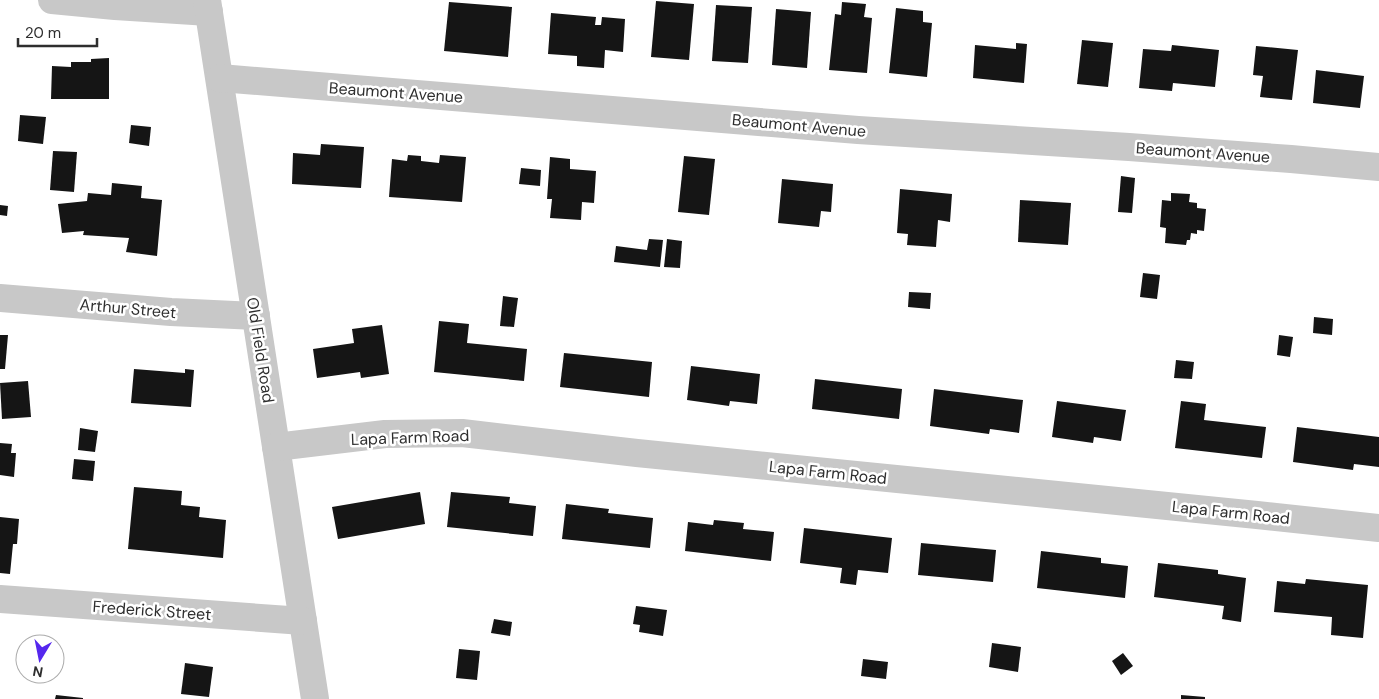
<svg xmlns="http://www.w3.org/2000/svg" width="1379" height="699" font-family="'DM Sans',sans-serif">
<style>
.building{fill:#151515}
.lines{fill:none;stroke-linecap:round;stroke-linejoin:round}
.minor{stroke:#c8c8c8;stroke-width:28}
.labels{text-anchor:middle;stroke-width:5;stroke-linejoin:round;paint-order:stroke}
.street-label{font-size:16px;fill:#2e2e2e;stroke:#fff}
</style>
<rect width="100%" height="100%" fill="#fff"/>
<g class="building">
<path d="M656,1L694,4L689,60L651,57Z"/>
<path d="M449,2L512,7L508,57L444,51Z"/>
<path d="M842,2L866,4L864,17L872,18L867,73L829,70L835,14L841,15Z"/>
<path d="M716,5L752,7L748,63L712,61Z"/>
<path d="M896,8L923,11V22L932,23L927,77L889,73Z"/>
<path d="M776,9L811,12L807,68L772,65Z"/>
<path d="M551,13L596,17L595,25H601L602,17L625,19L623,52L605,50L604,68L577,66V56L548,54Z"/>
<path d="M1082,40L1113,43L1108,87L1077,84Z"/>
<path d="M1016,43L1027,44L1024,83L973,78L975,45L1016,49Z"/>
<path d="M1172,45L1219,50L1215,87L1173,83L1172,91L1139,88L1143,49L1171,51Z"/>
<path d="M1256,46L1298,50L1292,100L1260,97L1263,76L1253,75Z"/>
<path d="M109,58V99H51L52,66L71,67V62H91V59Z"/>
<path d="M1316,70L1364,76L1360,108L1313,103Z"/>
<path d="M20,115L46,117L43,144L18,141Z"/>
<path d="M131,125L151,127L149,146L129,143Z"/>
<path d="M321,144L364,147L361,188L292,184L293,153L320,155Z"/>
<path d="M53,151L77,152L74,192L50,190Z"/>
<path d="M408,155L421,156V161L439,163L440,155L466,157L462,202L389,197L392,159L407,161Z"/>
<path d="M684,156L715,159L709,215L678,212Z"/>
<path d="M550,157L570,159V169L596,171L594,203L582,202L581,220L550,218L552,199H547Z"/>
<path d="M521,168L541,170L540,186L519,184Z"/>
<path d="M1121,176L1135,178L1132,213L1118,212Z"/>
<path d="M782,179L833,184L831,212L821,211L819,227L778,223Z"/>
<path d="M112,183L142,186L141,198L162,200L157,256L126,252L129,238L83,235L84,231L62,233L58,204L87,201L88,193L111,195Z"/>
<path d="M900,189L952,194L950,222L938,220L936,247L907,245L908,234L897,233Z"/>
<path d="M1171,193L1190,194L1189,202L1197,203V208L1206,209L1204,231L1197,230V234L1191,233L1190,240H1187L1186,245L1165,243L1166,228L1160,227L1162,200L1171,201Z"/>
<path d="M1020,200L1071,203L1068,245L1018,242Z"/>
<path d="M0,205L8,206L7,216L0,215Z"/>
<path d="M649,239L663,240L660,267L614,262L616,246L647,250Z"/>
<path d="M667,239L682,241L680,268L664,267Z"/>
<path d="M1143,273L1160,275L1157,299L1140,297Z"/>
<path d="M909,292L931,293L930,309L908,307Z"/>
<path d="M503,296L518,298L514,327L500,326Z"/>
<path d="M1314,317L1333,319L1332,335L1313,333Z"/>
<path d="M439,321L469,324L467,343L527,349L524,381L434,372Z"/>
<path d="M382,325L389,374L361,378L360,372L317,378L313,349L354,343L352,329Z"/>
<path d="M0,335H8L5,369H0Z"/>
<path d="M1279,335L1293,337L1290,357L1277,355Z"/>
<path d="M564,353L652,362L649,397L560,387Z"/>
<path d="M1176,360L1194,362L1192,379L1174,378Z"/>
<path d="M691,366L760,374L757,404L730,401L729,406L687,400Z"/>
<path d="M134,369L185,373V369L194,370L191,407L131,403Z"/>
<path d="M815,379L902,389L899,419L812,409Z"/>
<path d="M28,381L31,417L2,419L0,383Z"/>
<path d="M934,389L1023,400L1019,433L990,429L989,434L930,426Z"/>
<path d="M1057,401L1126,410L1121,441L1094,437L1093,443L1052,437Z"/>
<path d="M1181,401L1206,404L1204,420L1266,427L1262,458L1175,448Z"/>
<path d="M1297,427L1379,437V467L1354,464L1353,470L1293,462Z"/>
<path d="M80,428L98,431L95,452L78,450Z"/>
<path d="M0,443L12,444L11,453H16L14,477L0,475Z"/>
<path d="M74,459L95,461L93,481L72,479Z"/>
<path d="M134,487L182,491L181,505L200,507L199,517L226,520L223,558L128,549Z"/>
<path d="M420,492L425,524L338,539L332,507Z"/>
<path d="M451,492L510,497L509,503L536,506L533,536L447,527Z"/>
<path d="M566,504L609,509L608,513L653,518L650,548L562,539Z"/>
<path d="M0,517L19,519L17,544H13L10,574L0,573Z"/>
<path d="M714,520L744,523L743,529L774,532L771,561L685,551L688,522L713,525Z"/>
<path d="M804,528L892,538L888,573L858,570L856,585L840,583L842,568L800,563Z"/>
<path d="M921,543L996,550L993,582L918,575Z"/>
<path d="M1041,551L1101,558V563L1128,566L1125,598L1037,588Z"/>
<path d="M1158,563L1218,570V574L1246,578L1241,622L1222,619L1224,606L1154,597Z"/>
<path d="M1306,579L1368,585L1363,638L1331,635L1332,617L1274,612L1277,581L1305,584Z"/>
<path d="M636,606L667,610L663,636L639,632L640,625L633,624Z"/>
<path d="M494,619L512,622L510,636L491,633Z"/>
<path d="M992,643L1021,647L1018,672L989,667Z"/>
<path d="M459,649L480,651L477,680L456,678Z"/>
<path d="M1123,653L1133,666L1121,675L1112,661Z"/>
<path d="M863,659L888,662L886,679L861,676Z"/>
<path d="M185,663L213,667L209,697L181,694Z"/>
<path d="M56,695L83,698V699H55Z"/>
<path d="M1181,695L1205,697V699H1181Z"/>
</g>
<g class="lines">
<g class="minor">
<path d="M52,0L115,6L209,12"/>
<path d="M207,0L315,699"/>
<path d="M220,78L858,130L1129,147L1291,159L1379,167"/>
<path d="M0,298L171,312L256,316"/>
<path d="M276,447L385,434L462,433L637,453L1257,515L1379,528"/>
<path d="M0,599L303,621"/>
</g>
</g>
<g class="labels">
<g class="street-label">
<text transform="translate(396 92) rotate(4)" y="6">Beaumont Avenue</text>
<text transform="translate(799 125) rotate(5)" y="6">Beaumont Avenue</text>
<text transform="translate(1203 152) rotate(4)" y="6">Beaumont Avenue</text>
<text transform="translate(128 308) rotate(5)" y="6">Arthur Street</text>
<text transform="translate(261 350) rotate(81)" y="6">Old Field Road</text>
<text transform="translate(410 437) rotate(-2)" y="6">Lapa Farm Road</text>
<text transform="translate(828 472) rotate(6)" y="6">Lapa Farm Road</text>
<text transform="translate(1231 512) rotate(6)" y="6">Lapa Farm Road</text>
<text transform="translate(152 610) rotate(4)" y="6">Frederick Street</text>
</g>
</g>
<g transform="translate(40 659) rotate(190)"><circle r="24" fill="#ffffff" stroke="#ababab"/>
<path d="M0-4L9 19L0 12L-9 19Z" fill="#5527ee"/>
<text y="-8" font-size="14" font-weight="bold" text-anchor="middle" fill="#2e2e2e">N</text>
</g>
<path d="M18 38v8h79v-8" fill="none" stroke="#2e2e2e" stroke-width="2.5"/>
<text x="25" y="38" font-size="15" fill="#2e2e2e" stroke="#ffffff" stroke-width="4" paint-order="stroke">20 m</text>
</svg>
